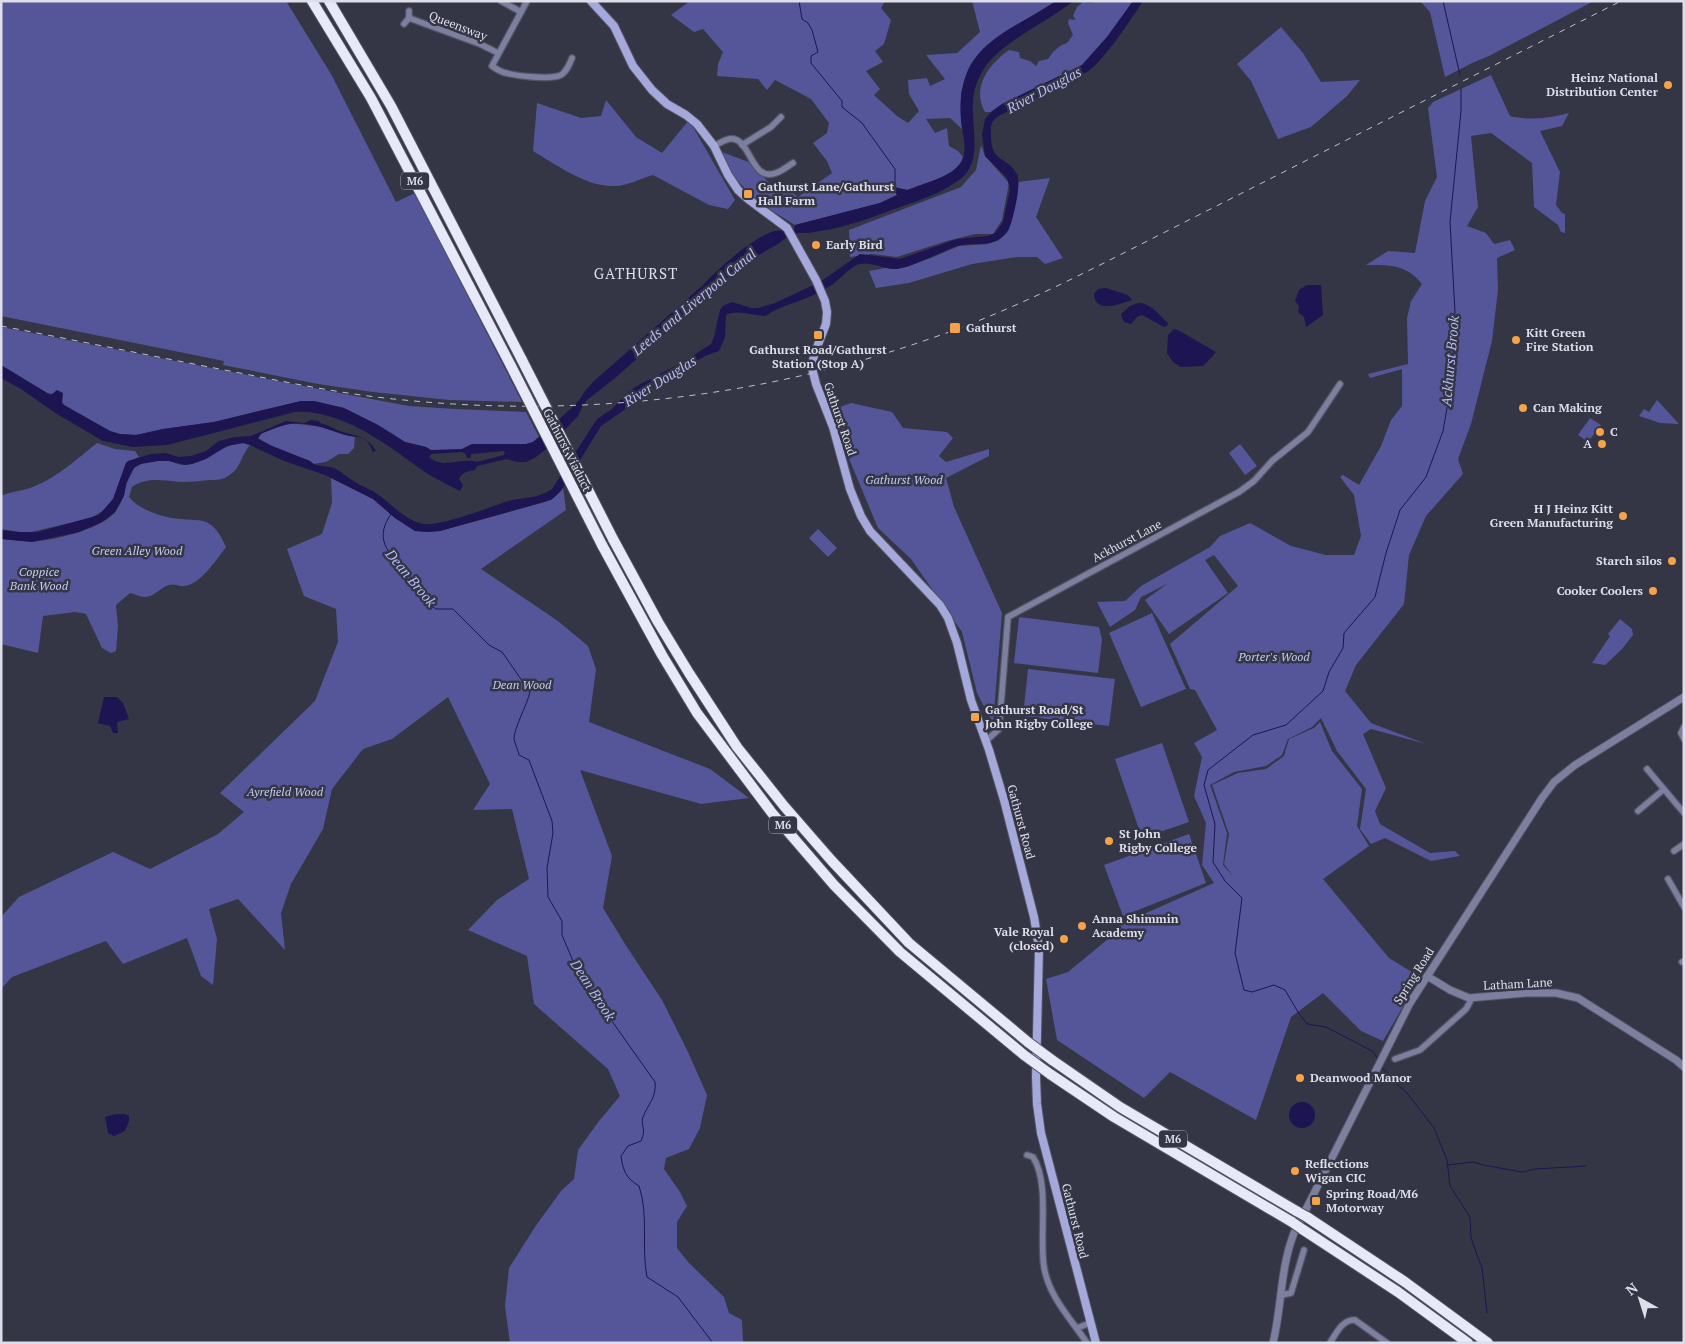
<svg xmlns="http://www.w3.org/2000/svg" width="1685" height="1344" font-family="'PT Serif',serif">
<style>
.green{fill:#555699}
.water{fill:#1c1552;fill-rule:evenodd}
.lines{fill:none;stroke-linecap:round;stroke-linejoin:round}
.stream{stroke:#1c1552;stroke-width:1}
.minor-casing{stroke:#525363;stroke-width:8}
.tertiary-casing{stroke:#525363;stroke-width:9}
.secondary-casing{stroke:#525363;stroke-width:10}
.motorway-casing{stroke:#525363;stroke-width:12}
.minor{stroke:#7d7f9f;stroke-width:5.5}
.tertiary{stroke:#7d7f9f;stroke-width:7}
.secondary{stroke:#a4a8da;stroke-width:8}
.motorway{stroke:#e7e9f9;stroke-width:10}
.rail{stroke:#bfc0cc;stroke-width:1;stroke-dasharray:6 6;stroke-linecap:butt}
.motorway-bridge-casing{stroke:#525363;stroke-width:12;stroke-linecap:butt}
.motorway-bridge{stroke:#e7e9f9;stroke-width:10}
.poi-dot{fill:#f5a346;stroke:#343545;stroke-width:2}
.labels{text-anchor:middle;stroke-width:5;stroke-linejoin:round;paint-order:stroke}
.shield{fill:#343545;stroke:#aaabb8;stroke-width:1}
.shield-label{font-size:11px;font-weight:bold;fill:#dddee9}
.street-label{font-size:12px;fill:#dddee9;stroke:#343545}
.poi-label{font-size:12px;font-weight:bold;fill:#dddee9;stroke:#343545;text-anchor:start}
.park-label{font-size:12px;font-style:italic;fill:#c6caf1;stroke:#343545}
.water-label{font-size:14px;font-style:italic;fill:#b7bcf6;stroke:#343545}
.quarter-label{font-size:15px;letter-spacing:1px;fill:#dbddf2;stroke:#343545}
</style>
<rect width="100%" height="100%" fill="#343545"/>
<g class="green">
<path d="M1,1H286L331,74L396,202L415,193L522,402L449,400L373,392L318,384L223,365L224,361L1,316Z"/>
<path d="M690,1H885L881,8L891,20L884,44L875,51L883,62L866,71L880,89L874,95L897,116L908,123L919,111L909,94L908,80L927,78L930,86L945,79L926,55L957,53L980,32L972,1H1056L1009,30L983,50L961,92V119L962,129L950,118L926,119L935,133L947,128L949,146L958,151L963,157C957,176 930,181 913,188L907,190L894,187L897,195L880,203L795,225L758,202L734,177L722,152L751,163L770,184L785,186L798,197L832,173L827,161L813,143L827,133L829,123L811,99L775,80L767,90L758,79L717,76L718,64L723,52L703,29L694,32L671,15Z"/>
<path d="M1094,1H1133L1107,37L1082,65L1002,104L991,112H985C971,88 989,64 1009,50L1019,52L1020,58L1030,61L1036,66L1039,61L1048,59L1053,52L1060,46L1067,43L1073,35L1068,23L1069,19L1076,20L1073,16L1077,7L1083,2L1092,3Z"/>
<path d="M1420,1H1594L1489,56L1472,63L1445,77L1430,12Z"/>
<path d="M1281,27L1303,53L1321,82L1360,80L1347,96L1311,127L1278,139L1251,81L1237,64Z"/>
<path d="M1491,75L1510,116C1529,121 1550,118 1569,113L1562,126L1540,131L1560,172L1556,205L1562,213L1565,214V233L1561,232L1558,225L1534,207L1532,163L1491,133L1471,136L1478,207L1467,226L1486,233L1494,244L1510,240L1515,250L1497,258L1498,290L1492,341L1471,424L1458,459L1463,474L1426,516L1409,555L1404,604L1356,665L1345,691L1371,723L1426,744L1371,729L1363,734L1386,788L1375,811L1380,824L1430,853L1455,851L1460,856L1431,861L1385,838L1371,844L1360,829L1366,789L1337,751L1321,718L1312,727L1288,739L1282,755L1266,766L1234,772L1210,785L1227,833L1223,865L1233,876L1224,864L1229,834L1212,785L1238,773L1266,769L1284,756L1289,739L1314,728L1320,722L1332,751L1362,789L1357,826L1369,846L1323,879L1389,958L1420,977L1383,1041L1361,1031L1323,993L1291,1017L1256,1120L1170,1072L1144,1098L1057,1040L1046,979L1068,972L1113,935L1122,932L1119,925L1214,883L1202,865L1206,823L1194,796L1202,757L1194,743L1217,730L1195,690L1190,689L1170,644L1238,586L1214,555L1205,560L1228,593L1169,634L1145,600L1167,584L1141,597L1135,610L1110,627L1097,602L1125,601L1141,586L1210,547L1220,536L1250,523L1291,546L1326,555H1354L1361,536L1354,495L1340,477L1343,475L1359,485L1381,446L1391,420L1402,406V369L1370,378L1368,374L1408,364L1407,318L1411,301L1422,284C1406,264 1389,265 1366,265L1388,251L1415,253L1425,201L1437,177L1428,108L1433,102Z"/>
<path d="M606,100L636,137L662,153L689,120L735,200L728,209L709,205L653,175C642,178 627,186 615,186C588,188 555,164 533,151L537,103L581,118L601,116Z"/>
<path d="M981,145L985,156L1009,183L1002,220L993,234H975L947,241L897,257L872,254L850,257L849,230L961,187L976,170Z"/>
<path d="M1050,178L1036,217L1063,258L1045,264L1037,257H1017L972,264L909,283L876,288L869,271L885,268H900L931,258L959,246L988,244L999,240L1011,222L1018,182Z"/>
<path d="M1,327L334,392L409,406L455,409L526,412L539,437L533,442L526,444H472L462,449L432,451L426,447L405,442L378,425L344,408L314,401H301L214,422L163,429L136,435L120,434L110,431L64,405L61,400L54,394L47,393L1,365Z"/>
<path d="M1657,400L1679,424L1660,423L1639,416L1644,409L1649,412Z"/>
<path d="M851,403L892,412L903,428L947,432L953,438L939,456L946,462L989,449V456L946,478L954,507L1002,613L993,724L977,693L962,632L911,559L878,528L842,442L831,410Z"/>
<path d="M1590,418L1601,425L1588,442L1578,435Z"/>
<path d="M290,423L322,427L342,434L355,437L354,448L348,454H339L326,462L313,464L310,461L272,446L258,438L262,433Z"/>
<path d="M97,443L115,449L135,451L139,457L126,463L113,499L104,510L91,518L27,533L1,529V496C12,491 24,491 35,486C59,476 78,458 97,443Z"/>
<path d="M243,443L250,445C241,455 241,469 228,476C223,480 215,480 209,480C200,481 191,482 182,482C164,481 148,476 132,487L129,497C139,510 164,518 181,519C189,520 201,519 208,523C217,528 222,538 226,547C217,559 200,585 184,586C179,587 175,583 169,585C161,587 154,597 145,597C140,597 135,594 130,593L116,605L118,626L116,651L111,653L102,648L86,614L75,612L43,616L38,653L1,644V539C13,540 27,542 39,541C59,539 104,528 116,511C119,506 123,499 124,494C127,486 127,475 133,469C140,461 159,459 169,461C174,462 178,465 184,465C207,464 220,444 243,443Z"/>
<path d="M1240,444L1257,466L1245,475L1229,453Z"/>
<path d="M331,478L373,499L395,518L415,531L428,532L440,531L545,502L555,497L563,487L566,510L481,569L558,621L588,646L596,669L589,722L710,769L749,798L701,804L580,770L612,856L603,908L625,944L662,1000L688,1052L707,1095L700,1128L689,1149L666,1158L664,1169L680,1192L687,1206L677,1222V1248L689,1263L724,1297L729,1313L742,1320L743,1342L744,1343H510L505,1306L509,1268L535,1227L561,1191L574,1179L578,1150L599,1121L620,1096L608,1069L534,1004L527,956L468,930L497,900L529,879L512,809L473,810L490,784L448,697L392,739L363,749L332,789L323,829L291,884L281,913L285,950L238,899L209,909L217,939L213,985L201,976L187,938L123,964L106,941L12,977L1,989V917L19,897L113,852L150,869L218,834L244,812L220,793L315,701L338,642L336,609L304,596L287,549L322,534L332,503Z"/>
<path d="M818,529L837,548L828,557L809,538Z"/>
<path d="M1152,613L1186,689L1141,707L1109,633Z"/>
<path d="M1019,617L1099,627L1102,640L1098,673L1014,663Z"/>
<path d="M1620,619L1632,629L1633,635L1622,649L1605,665L1592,663L1610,636L1608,634Z"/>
<path d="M1028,669L1115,679L1109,726L1023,716Z"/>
<path d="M1162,743L1189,822L1142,838L1115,759Z"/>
<path d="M1189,834L1206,883L1123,916L1104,865Z"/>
</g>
<g class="water">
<path d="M1056,1H1073C1046,24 994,44 980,76C976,84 973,93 973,102C971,127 984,162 959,180C942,193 920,200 900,207C878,215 855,224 832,229C824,230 816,232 809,233C804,233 799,232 794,234C787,236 784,240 778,244C764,252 750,260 737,270L614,379L587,400L582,407L578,416L545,450L536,457L526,462H517L507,459L477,466L475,470C470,471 461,472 459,479L463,485L460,491C446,484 432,477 419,468C385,443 340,409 295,412L167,445L133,447L103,441L57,414L21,389L1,378V365L47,393L51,395L57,390L63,393L62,403L64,405L110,431L120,434L136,435L163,429L214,422L301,401H314L344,408L378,425L405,442L426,447L431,450L462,449L472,444H526L533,442L573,407L580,399L585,391L593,382L703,285C719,268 749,241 771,232C778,229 785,232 794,229L795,225L880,203L897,195L895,192L894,187L907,190L913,188C927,182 950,177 960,164C969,152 962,133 961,120C959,101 962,77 973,61C992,33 1029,20 1056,1ZM503,451L505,452L504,455L477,462C462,457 443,470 429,457L431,454L462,452L466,454L467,458H471V454Z"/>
<path d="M1133,1H1143C1132,18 1103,62 1087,72C1078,77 1068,81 1059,85C1045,92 1030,100 1016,108C1009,111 998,115 993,121C990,125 991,131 991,136C991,163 1007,156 1017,174C1022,183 1013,220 1009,229C1007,233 1002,238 998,240C987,246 973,243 961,245C941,250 918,266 897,269C885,270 872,261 860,264C849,267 840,280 830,286C810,300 785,303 765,316C752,316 738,309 726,315L725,337L719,351L705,356L638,396L624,410L601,426L561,491L551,500L440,531L428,532L415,531L395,518L373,499L325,475L284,461L250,445L243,443L227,446L206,459L192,464L185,465L169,461H158L141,464L134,468L126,484L124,496L115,512L102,522L79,532L32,542L1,539V530L18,532H38L99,515L113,499L126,463L128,461L151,454L166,453L178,457L191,456L206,451L219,441L235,437L251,436L286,421L304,423L311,420L319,421L320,423C330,425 337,431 346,433C361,437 367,437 376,451L373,452C371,447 369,442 364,439C359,436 351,437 345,435C317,426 300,417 270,430C265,432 260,433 258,439L272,446L310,461C318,469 329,464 338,470C346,475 352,481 360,485C366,488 372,490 377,494C392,504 406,522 425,524C440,526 489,508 505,502C521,497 539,499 552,489L597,419L612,409L627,393L637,386L683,362L711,344L714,337L720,310L723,306L732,302L751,308H758L775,303L820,282L860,254L900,259L957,239L988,236L995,233L1003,222L1010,189L1007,178L985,156L982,134L985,119L991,112L1002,104L1082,65L1107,37Z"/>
<path d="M1307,285H1321L1323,315L1306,327L1304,317L1298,312L1299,306L1295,301L1299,290Z"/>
<path d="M1106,288L1128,295L1132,300C1121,303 1095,315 1094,294L1098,289Z"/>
<path d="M1138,303C1150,302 1160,316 1168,323L1167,326L1164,327L1142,315L1137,317L1131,324L1124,322L1121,314L1130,306Z"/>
<path d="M1174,329L1178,330L1216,352L1210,359L1203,366L1181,367L1173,362L1167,353L1168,335Z"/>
<path d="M104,697H117L123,703L129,719L117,722L118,733H113L110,726L98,723Z"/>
<circle cx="1302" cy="1115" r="13"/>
<path d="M116,1114H125L129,1116V1121L125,1131L114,1136L108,1133L105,1117Z"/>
</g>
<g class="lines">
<g class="stream">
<path d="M799,1L802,19L808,23L812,30L818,52L811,56V63L842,101V107L862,123L895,169V186"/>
<path d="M1443,1L1460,75"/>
<path d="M391,514C371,543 393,555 410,577C415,584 419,592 424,599C427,603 432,606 436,609H453L489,645L502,652L530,692C527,705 514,728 514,739C515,744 518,750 519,755L529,760L552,821L553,833L547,868L548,897L562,921V935L578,973L655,1082C657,1097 648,1104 643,1117C640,1126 647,1128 641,1141L628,1146L621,1156C623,1171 626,1178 639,1186C649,1216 641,1247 647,1277L678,1297L713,1343"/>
<path d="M1377,1058L1374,1052L1326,1027L1307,1024L1298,1012L1285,990L1274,985L1252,992L1244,990L1235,953L1242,898L1225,881L1213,862L1215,824L1204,785L1208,770L1253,735L1286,725L1323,691L1329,672L1343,648L1344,633L1375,597L1386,553L1400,510L1426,477L1443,431L1452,379L1455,312L1450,222L1461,111V89"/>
<path d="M1382,1067L1392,1080L1407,1093L1434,1128L1447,1160L1450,1186L1470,1217L1471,1238L1482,1268L1487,1313"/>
<path d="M1447,1165L1474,1162L1483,1165L1522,1172L1535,1169L1586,1166"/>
</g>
<g class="minor-casing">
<g id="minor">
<path d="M501,1L521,12"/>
<path d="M527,1L492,66C496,69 501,72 506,73C517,76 551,80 561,75C567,71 569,65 572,58"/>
<path d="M409,18L480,44L498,53"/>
<path d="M404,24L409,18V11"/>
<path d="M742,145L771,127L781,117"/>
<path d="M714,146C718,144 724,140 729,139C751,135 750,183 776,173C782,171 788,166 793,163"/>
<path d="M1684,727L1681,733L1684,739"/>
<path d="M986,741L999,729L1008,617L1239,492L1254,481L1272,461L1308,432L1340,384"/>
<path d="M1647,769L1684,813"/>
<path d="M1638,811L1663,790"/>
<path d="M1674,851L1684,844"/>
<path d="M1668,879L1684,907"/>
<path d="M1682,962L1684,961"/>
<path d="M1395,1059L1420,1050L1466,1009L1470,1002L1469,998"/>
<path d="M1027,1155L1033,1157C1050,1183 1039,1236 1044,1267C1049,1297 1071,1319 1087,1343"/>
<path d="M1281,1295L1291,1293L1304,1250"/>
<path d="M1077,1328L1090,1323"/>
<path d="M1330,1343C1336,1333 1343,1319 1355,1320L1387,1343"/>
</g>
</g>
<g class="tertiary-casing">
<g id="tertiary">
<path d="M1427,976L1450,990L1469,998L1526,993H1556L1578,998L1676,1060L1684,1067"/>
<path d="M1273,1343C1282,1306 1280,1269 1294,1233L1410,1003L1542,798L1554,782L1575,765L1684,697"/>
</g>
</g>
<g class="secondary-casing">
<path id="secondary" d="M591,1L614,26L633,66L652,90L667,104L686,115L697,124L714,146L728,175L738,190L748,199L787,228L816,280L825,301L827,312L826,324L814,355L812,368L816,384L833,427L850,489L861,516L870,531L940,605L948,618L957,643L971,700L989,750L1004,800L1034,917L1039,948L1036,1077L1037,1104L1041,1133L1096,1343"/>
</g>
<g class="motorway-casing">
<g id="motorway">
<path d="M312,1L371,98L511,366"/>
<path d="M329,1L391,106L522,360"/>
<path d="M613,539L658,622L689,673L737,747L784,806L831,860L909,943L1029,1043"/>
<path d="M602,545L662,655L697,713L772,813L834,885L900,952L1024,1055"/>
<path d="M1052,1060L1120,1107L1298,1212"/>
<path d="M1050,1074L1114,1117L1292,1222"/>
<path d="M1307,1217L1405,1282L1488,1343"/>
<path d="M1302,1229L1398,1292L1468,1343"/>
</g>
</g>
<use href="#minor" class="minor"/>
<use href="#tertiary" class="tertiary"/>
<use href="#secondary" class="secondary"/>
<use href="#motorway" class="motorway"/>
<path class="rail" d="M1,326C79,341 157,357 235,372C291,383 347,395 404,400C582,418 766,397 935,337C993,317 1048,291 1102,264L1621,1"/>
<g class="motorway-bridge-casing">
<g id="motorway-bridge">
<path d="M522,360L613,539"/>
<path d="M511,366L602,545"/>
<path d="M1029,1043L1052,1060"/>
<path d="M1024,1055L1050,1074"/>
<path d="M1298,1212L1307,1217"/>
<path d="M1292,1222L1302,1229"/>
</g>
</g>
<use href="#motorway-bridge" class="motorway-bridge"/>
</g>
<g class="poi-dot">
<circle cx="1668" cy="85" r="5"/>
<rect x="743" y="189" width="10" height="10" rx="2.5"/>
<circle cx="816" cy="245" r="5"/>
<rect x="949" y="322" width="12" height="12" rx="2.5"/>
<rect x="813" y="330" width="10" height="10" rx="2.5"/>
<circle cx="1516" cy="340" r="5"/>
<circle cx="1523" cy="408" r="5"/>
<circle cx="1600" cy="432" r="5"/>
<circle cx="1602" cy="444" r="5"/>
<circle cx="1623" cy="516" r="5"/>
<circle cx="1672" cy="561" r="5"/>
<circle cx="1653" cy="591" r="5"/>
<rect x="970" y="712" width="10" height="10" rx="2.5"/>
<circle cx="1109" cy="841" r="5"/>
<circle cx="1082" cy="926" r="5"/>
<circle cx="1064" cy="939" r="5"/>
<circle cx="1300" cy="1078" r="5"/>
<circle cx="1295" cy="1171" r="5"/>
<rect x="1311" y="1196" width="10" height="10" rx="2.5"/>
</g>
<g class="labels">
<g class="shield">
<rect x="401" y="172.5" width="28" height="17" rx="4"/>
<rect x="769" y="816.5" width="28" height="17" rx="4"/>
<rect x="1159" y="1130.5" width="28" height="17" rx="4"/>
</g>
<g class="shield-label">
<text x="415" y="185">M6</text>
<text x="783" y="829">M6</text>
<text x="1173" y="1143">M6</text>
</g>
<g class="street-label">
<text transform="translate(458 26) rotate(21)" y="4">Queensway</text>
<text transform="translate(840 419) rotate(71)" y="4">Gathurst Road</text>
<text transform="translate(567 450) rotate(63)" y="4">Gathurst Viaduct</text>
<text transform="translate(1127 541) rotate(-28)" y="4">Ackhurst Lane</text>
<text transform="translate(1021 822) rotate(75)" y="4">Gathurst Road</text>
<text transform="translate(1414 976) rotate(-58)" y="4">Spring Road</text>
<text transform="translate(1518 984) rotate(-3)" y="4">Latham Lane</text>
<text transform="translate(1075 1221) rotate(76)" y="4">Gathurst Road</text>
</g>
<g class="poi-label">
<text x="1658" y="82" text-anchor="end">Heinz National<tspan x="1658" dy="14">Distribution Center</tspan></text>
<text x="758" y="191">Gathurst Lane/Gathurst<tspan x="758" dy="14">Hall Farm</tspan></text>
<text x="826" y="249">Early Bird</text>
<text x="966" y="332">Gathurst</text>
<text x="1526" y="337">Kitt Green<tspan x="1526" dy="14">Fire Station</tspan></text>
<text x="818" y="354" text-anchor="middle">Gathurst Road/Gathurst<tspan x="818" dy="14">Station (Stop A)</tspan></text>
<text x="1533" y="412">Can Making</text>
<text x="1610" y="436">C</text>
<text x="1592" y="448" text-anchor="end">A</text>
<text x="1613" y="513" text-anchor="end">H J Heinz Kitt<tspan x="1613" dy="14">Green Manufacturing</tspan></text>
<text x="1662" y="565" text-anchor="end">Starch silos</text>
<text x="1643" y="595" text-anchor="end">Cooker Coolers</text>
<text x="985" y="714">Gathurst Road/St<tspan x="985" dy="14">John Rigby College</tspan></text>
<text x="1119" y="838">St John<tspan x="1119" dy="14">Rigby College</tspan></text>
<text x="1092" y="923">Anna Shimmin<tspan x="1092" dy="14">Academy</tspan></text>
<text x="1054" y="936" text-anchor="end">Vale Royal<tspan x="1054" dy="14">(closed)</tspan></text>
<text x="1310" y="1082">Deanwood Manor</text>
<text x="1305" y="1168">Reflections<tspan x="1305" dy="14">Wigan CIC</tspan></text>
<text x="1326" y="1198">Spring Road/M6<tspan x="1326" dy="14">Motorway</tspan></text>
</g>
<g class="park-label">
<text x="904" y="484">Gathurst Wood</text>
<text x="137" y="555">Green Alley Wood</text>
<text x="39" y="576">Coppice<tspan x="39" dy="14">Bank Wood</tspan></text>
<text x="1274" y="661">Porter's Wood</text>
<text x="522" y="689">Dean Wood</text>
<text x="285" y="796">Ayrefield Wood</text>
</g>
<g class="water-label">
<text transform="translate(1044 90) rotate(-28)" y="5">River Douglas</text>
<text transform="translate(694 302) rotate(-40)" y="5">Leeds and Liverpool Canal</text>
<text transform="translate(1450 361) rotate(-85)" y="5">Ackhurst Brook</text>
<text transform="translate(660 381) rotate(-32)" y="5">River Douglas</text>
<text transform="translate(411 578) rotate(50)" y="5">Dean Brook</text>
<text transform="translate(593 990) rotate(57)" y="5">Dean Brook</text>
</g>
<g class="quarter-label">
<text x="636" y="279">GATHURST</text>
</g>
</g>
<rect width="1685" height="1344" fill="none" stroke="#dddee9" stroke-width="5"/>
<g transform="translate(1640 1299) rotate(321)" stroke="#343545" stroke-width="4" paint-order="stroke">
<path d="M0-4L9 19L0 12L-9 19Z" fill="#dddee9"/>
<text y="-8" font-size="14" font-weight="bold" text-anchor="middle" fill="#dddee9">N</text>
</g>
</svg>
